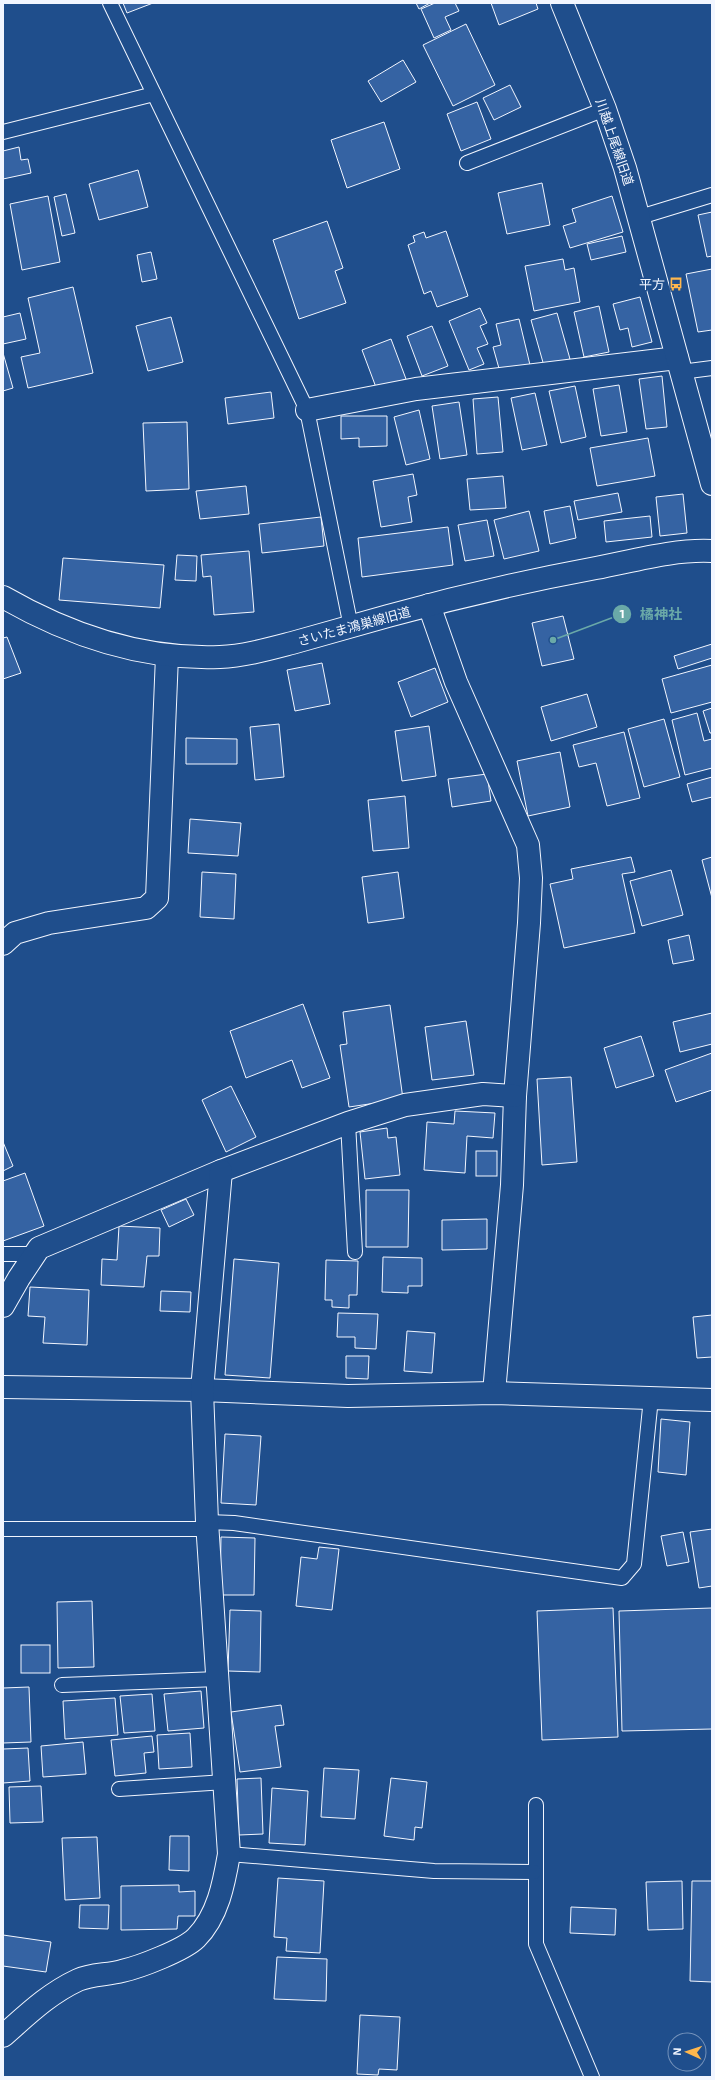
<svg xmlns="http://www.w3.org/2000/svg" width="715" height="2080" font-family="'Exo 2','Noto Sans JP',sans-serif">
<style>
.building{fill:#3563a3;stroke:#f2f6ff}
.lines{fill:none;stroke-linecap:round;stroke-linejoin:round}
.lane-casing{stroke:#f2f6ff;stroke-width:16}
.street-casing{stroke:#f2f6ff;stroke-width:24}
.secondary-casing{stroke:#f2f6ff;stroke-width:24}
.lane{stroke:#1f4e8c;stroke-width:14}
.street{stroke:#1f4e8c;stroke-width:22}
.secondary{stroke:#1f4e8c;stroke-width:22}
.labels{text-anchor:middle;stroke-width:3;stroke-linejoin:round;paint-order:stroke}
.street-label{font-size:13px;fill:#f2f6ff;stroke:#1f4e8c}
.poi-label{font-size:13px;fill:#f2f6ff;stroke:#1f4e8c;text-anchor:end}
.leader{fill:none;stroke:#6aa9a8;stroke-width:1.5}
.callout-dot{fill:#6aa9a8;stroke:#1f4e8c;stroke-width:1.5}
.mark-label{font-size:12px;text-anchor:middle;font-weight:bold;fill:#fff}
.callout-label{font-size:14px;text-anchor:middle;font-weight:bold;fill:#6aa9a8;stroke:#1f4e8c;stroke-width:3;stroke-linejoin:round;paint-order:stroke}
</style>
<rect width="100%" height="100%" fill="#1f4e8c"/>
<g class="building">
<path d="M123,3H153L127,13Z"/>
<path d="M416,3H430L419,9Z"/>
<path d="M435,3H455L459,11L445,17L451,30L434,38L421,9Z"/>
<path d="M491,3H536L538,9L499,25Z"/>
<path d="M466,24L495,85L453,106L423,45Z"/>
<path d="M403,60L416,82L381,102L368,81Z"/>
<path d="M510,85L521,107L494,120L483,98Z"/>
<path d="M477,102L491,139L461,151L447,114Z"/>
<path d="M384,122L400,169L347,188L331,140Z"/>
<path d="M19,147L21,160L28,159L31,173L3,179V151Z"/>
<path d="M138,170L148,207L99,220L89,184Z"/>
<path d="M542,183L550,225L507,234L498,193Z"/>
<path d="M66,194L75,233L62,236L54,197Z"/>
<path d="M48,196L60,262L22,270L10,204Z"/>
<path d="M612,196L623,232L570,248L563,226L576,222L572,209Z"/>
<path d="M712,212V256L707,257L698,215Z"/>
<path d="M327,221L343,268L335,271L346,303L299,319L273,240Z"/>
<path d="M446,231L468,296L437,307L431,291L424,294L408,245L415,242L413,236L424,232L426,238Z"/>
<path d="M622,236L626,252L591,260L587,244Z"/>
<path d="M151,252L157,279L142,282L137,255Z"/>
<path d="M563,259L565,270L574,268L580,302L534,311L525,266Z"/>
<path d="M712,269V330L698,332L686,274Z"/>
<path d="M73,287L93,373L28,388L21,357L40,353L28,298Z"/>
<path d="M640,297L652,342L632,347L628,328L620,330L613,304Z"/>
<path d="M599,306L609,352L584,357L574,312Z"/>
<path d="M480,308L487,323L480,326L488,344L477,348L484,364L469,370L449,321Z"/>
<path d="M20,313L26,339L3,344V317Z"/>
<path d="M557,313L570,359L544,366L531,320Z"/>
<path d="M171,317L183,362L148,371L136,326Z"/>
<path d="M519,319L530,365L500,372L493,347L501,345L496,324Z"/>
<path d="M432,326L448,366L422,376L407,336Z"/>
<path d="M391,339L406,379L377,390L362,350Z"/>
<path d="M3,353L13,388L3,391Z"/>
<path d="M662,376L667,427L646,429L639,379Z"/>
<path d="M619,385L627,432L601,436L593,389Z"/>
<path d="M575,386L586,437L561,443L549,391Z"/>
<path d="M271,392L274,418L228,424L225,398Z"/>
<path d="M535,393L547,445L522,450L511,398Z"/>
<path d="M498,397L503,452L477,454L473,399Z"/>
<path d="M459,402L467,455L440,459L432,406Z"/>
<path d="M419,410L430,459L406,465L394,417Z"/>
<path d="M341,416H387V446L359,447V438L341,439Z"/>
<path d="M187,422L189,489L146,491L143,423Z"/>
<path d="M648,438L655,476L597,486L590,448Z"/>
<path d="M413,474L417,495L408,497L412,522L381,527L373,481Z"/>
<path d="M503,476L506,508L470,510L467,479Z"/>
<path d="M246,486L249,514L200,519L196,491Z"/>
<path d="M618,493L622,512L578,520L574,501Z"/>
<path d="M683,494L687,533L660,536L656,497Z"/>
<path d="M570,506L576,538L550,544L544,511Z"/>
<path d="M529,511L539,551L504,559L494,520Z"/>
<path d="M650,516L652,537L606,542L604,521Z"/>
<path d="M321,517L324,546L262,553L259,524Z"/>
<path d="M487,520L494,556L465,561L458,525Z"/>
<path d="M448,527L453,565L362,577L358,538Z"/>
<path d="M249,551L254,612L214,615L211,576L203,577L201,555Z"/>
<path d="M177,555L197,556L196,581L175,580Z"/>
<path d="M63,558L164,565L160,608L59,600Z"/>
<path d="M563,616L574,659L542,666L532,623Z"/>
<path d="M7,637L21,673L3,679V638Z"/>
<path d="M712,644V658L678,669L674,656Z"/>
<path d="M322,663L330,704L295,711L287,670Z"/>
<path d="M712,665V702L671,713L662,679Z"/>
<path d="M435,668L448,702L411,717L398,682Z"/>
<path d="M587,694L597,727L551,741L541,707Z"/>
<path d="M712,708V733H710L703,711Z"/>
<path d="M697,713L704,741L712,739V768L685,775L672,720Z"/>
<path d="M664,719L680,777L644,787L628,729Z"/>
<path d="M279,724L284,777L255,780L250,727Z"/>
<path d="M429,726L436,776L402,781L395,731Z"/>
<path d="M624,732L640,798L607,806L596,763L579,767L573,745Z"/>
<path d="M186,738L237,739V764H186Z"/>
<path d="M560,752L570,807L528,816L517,761Z"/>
<path d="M487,774L491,801L452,807L448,779Z"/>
<path d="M712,777V797L692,802L687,784Z"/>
<path d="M405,796L409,848L373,851L368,800Z"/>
<path d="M190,819L241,823L238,856L188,853Z"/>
<path d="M631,857L635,872L622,874L635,933L564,948L550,884L573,879L571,869Z"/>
<path d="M712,857V898L702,860Z"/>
<path d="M671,870L683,915L642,926L630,881Z"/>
<path d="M202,872L236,874L234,919L200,917Z"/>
<path d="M398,872L404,918L368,923L362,877Z"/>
<path d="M689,935L694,960L673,964L668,940Z"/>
<path d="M303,1004L330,1078L302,1088L292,1060L246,1078L230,1031Z"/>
<path d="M390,1005L403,1099L349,1107L340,1045L347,1044L343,1012Z"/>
<path d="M712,1013V1044L680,1052L673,1022Z"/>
<path d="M466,1021L474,1075L432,1080L425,1027Z"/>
<path d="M641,1036L654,1076L616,1088L604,1048Z"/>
<path d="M712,1053V1090L676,1102L665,1070Z"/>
<path d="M571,1077L577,1162L542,1165L537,1079Z"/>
<path d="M231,1086L256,1137L226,1152L202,1100Z"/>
<path d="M455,1111L495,1113L493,1138L467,1136L465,1173L424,1170L427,1122L454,1124Z"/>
<path d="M387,1128L388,1138L396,1137L400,1175L365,1179L360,1132Z"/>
<path d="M3,1142L13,1166L3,1171Z"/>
<rect x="476" y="1151" width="21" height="25"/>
<path d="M25,1173L44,1226L3,1241V1181Z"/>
<path d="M366,1190H409L408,1247H366Z"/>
<path d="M186,1199L194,1215L169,1227L161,1210Z"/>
<path d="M487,1219V1249L442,1250V1220Z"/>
<path d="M119,1226L160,1228L159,1256H147L144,1287L101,1285L102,1259L117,1260Z"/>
<path d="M383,1257L422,1258V1286H408V1293L382,1292Z"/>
<path d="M234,1259L279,1263L270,1378L225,1375Z"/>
<path d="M326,1260L358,1261L357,1295H349V1308L332,1307V1300H325Z"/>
<path d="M30,1287L89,1290L87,1345L43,1343L45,1317L28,1316Z"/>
<path d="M161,1291L191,1292L190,1312L160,1311Z"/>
<path d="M338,1313L378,1314L376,1349L355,1348V1337H337Z"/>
<path d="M712,1315V1357L697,1358L693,1317Z"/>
<path d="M407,1331L435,1333L432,1373L404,1371Z"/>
<path d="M346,1356H369L368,1379L346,1378Z"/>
<path d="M661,1419L690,1422L686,1475L658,1472Z"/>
<path d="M225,1434L261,1436L256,1505L221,1503Z"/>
<path d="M712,1529V1586L699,1588L690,1532Z"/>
<path d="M683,1532L689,1562L667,1566L661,1536Z"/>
<path d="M221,1537L255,1538L254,1595H220Z"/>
<path d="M319,1547L339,1549L332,1610L296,1606L301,1557L317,1559Z"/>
<path d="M92,1601L94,1667L58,1668L57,1602Z"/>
<path d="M613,1608L618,1737L542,1740L537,1611Z"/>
<path d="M712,1608V1729L622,1731L619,1611Z"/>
<path d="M230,1610L261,1611L260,1672L228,1671Z"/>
<rect x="21" y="1645" width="29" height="28"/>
<path d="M29,1687L31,1742L3,1743V1688Z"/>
<path d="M201,1691L204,1728L168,1731L164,1694Z"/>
<path d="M152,1694L155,1731L124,1733L120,1696Z"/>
<path d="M115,1698L118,1735L65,1739L63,1701Z"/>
<path d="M281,1705L284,1725L275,1726L281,1767L240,1772L231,1712Z"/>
<path d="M190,1733L192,1767L159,1769L157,1735Z"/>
<path d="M152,1736L154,1752L144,1753L146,1773L115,1776L111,1740Z"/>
<path d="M83,1742L86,1774L43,1777L41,1746Z"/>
<path d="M28,1748L30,1781L3,1783V1749Z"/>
<path d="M324,1768L359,1770L355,1819L321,1817Z"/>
<path d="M261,1778L263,1834L239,1835L237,1779Z"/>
<path d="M391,1778L427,1782L422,1828L415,1827L414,1840L384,1836Z"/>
<path d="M41,1786L43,1822L10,1823L9,1787Z"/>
<path d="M272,1788L308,1791L305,1845L269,1843Z"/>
<path d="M170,1836H189V1871L169,1870Z"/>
<path d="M97,1837L100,1898L65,1900L62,1838Z"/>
<path d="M278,1878L324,1881L320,1953L286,1951L287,1938L274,1937Z"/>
<path d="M682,1881L683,1929L648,1930L646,1882Z"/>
<path d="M692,1881H712V1982L690,1981Z"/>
<path d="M179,1885V1892L195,1891V1916H178L177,1929L121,1930V1886Z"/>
<path d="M80,1905H109L108,1929L79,1928Z"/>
<path d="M571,1907L616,1909L615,1935L570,1933Z"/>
<path d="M3,1935L51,1942L46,1972L3,1966Z"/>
<path d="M277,1957L327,1959L326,2001L274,1999Z"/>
<path d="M360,2015L400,2017L397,2070L379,2069L378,2075L357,2074Z"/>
</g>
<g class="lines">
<g class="lane-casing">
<g id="lane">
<path d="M110,3L307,410L351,627"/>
<path d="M3,132L154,94"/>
<path d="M467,163L605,109"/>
<path d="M640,217L712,195"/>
<path d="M681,372L712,368"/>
<path d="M348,1123L355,1252"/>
<path d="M3,1254H34"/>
<path d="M207,1522L234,1523L622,1578L634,1564L651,1398"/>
<path d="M3,1529H208"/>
<path d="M62,1685L218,1679"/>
<path d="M119,1789L225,1782"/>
<path d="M536,1805V1944L592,2077"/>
<path d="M229,1854L434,1871L534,1872"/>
</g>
</g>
<g class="street-casing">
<g id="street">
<path d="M307,410L416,389L677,358"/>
<path d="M429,605L456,682L528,845L531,878L529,923L515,1096L512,1185L494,1393"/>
<path d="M3,944L15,933L49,923L146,908L157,898L167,656"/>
<path d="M3,1306L19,1278L39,1248L221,1171L348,1123L405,1105L483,1094L515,1096"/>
<path d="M3,1387L202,1390L348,1396L494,1393L712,1400"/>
<path d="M3,2036C27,2015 48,1994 78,1980C91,1974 108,1975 122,1971C140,1967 184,1950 196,1938C218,1916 224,1883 229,1854L207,1522L202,1390L221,1171"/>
</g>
</g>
<g class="secondary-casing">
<g id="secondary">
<path d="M562,3L605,109L625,168L712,484"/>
<path d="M3,597C69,635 144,660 220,657C244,656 269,649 292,643C324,634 356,625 388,616C457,597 526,581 596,568C633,561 674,549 712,551"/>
</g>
</g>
<use href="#lane" class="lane"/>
<use href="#street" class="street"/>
<use href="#secondary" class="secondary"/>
</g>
<defs>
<g id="bus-bare" transform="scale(1.08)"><path d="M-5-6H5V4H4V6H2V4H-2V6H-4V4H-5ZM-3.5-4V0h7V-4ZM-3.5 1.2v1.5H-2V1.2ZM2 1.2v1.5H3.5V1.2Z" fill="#ffb74d" stroke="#1f4e8c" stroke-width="2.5" paint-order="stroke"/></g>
</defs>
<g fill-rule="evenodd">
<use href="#bus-bare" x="676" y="284"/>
</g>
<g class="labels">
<g class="street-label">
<text transform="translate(615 142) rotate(71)" y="5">川越上尾線旧道</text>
<text transform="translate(354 626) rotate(-15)" y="5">さいたま鴻巣線旧道</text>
</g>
<g class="poi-label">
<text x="665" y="289">平方</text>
</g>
</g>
<path class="leader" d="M553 640L622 614"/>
<g class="callout-dot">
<circle cx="553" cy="640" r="4"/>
<circle cx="622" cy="614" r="10"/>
</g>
<g class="mark-label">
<text x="622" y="618">1</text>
</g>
<g class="callout-label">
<text x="661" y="619">橘神社</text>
</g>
<rect width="715" height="2080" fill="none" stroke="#f2f6ff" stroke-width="8"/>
<g transform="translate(687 2052) rotate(273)"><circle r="19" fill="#1f4e8c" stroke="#7391ba"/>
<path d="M0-3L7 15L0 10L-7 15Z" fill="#ffb74d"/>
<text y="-6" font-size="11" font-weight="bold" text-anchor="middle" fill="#f2f6ff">N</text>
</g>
</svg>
